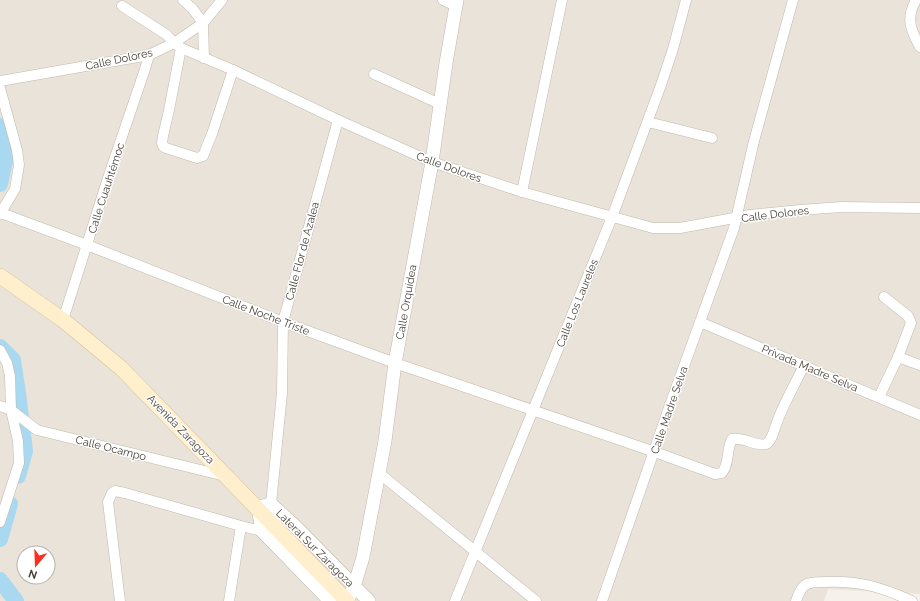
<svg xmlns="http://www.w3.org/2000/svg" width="920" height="601" font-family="Raleway,sans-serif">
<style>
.residential{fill:#eae3d9;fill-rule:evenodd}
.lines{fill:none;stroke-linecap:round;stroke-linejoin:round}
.river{stroke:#a9d9f1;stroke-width:16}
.minor-casing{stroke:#c1b9ad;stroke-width:11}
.tertiary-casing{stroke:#c1b9ad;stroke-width:14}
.secondary-casing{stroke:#d5c29b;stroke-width:16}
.minor{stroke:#fff;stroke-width:10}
.tertiary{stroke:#fff;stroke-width:13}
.secondary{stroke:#ffefcc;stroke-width:15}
.labels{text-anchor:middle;stroke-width:3;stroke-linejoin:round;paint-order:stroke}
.street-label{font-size:11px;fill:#4a4239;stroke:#fff}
</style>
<rect width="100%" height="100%" fill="#f6f2eb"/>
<path class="residential" d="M0,0H920V594L828,589L824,601H0ZM24,553H48V577H24Z"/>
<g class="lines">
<g class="river">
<path d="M0,126L7,152L0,184"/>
<path d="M0,347L13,360L18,393L25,451L18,476"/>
<path d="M0,539L10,504"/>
<path d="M0,580L16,601"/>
</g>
<g class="minor-casing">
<g id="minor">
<path d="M183,0L192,8L203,23L204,58"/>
<path d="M443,0L456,6"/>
<path d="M916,0C906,18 910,29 920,47"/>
<path d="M122,6L167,35L174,43L203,23L222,0"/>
<path d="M181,48L169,110L163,136L162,143L163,146L166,148L197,158L203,156L212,134L233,70"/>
<path d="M374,74L440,104"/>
<path d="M0,81L149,55L174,43L181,48L233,70L338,120L432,162L522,192L653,228H680L750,215L800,210L841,207L920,208"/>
<path d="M0,88L17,150L19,165L15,189L0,214"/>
<path d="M648,122L712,138"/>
<path d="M522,192L562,0"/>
<path d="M1,213L87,245L283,322L395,363L655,452L715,474L722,473C730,463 726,450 732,439C744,437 757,447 766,444C772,441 774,430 776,425C783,404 795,385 804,365"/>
<path d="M63,320L109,175L145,69L149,55"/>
<path d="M700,322L920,415"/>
<path d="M0,350L7,363L10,376L11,410L18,441L19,463L0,522"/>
<path d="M898,357L920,365"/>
<path d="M879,397L898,357L911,323L908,316L884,297"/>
<path d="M0,406L11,410L37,430L225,476"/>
<path d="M379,473L536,601"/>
<path d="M271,504L282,393L283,322L338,120"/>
<path d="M120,601L108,502L112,493L115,491L125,493L241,526L262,531"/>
<path d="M229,601L241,526"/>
<path d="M455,601L612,217L661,85L673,49L686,0"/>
<path d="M602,601L671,402L734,228L754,141L793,0"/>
<path d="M796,601C798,595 800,589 805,585C810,582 817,582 823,582C858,580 881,587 912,601"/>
</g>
</g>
<g class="tertiary-casing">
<g id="tertiary">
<path d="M330,601L262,531L258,507L271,504L296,527L369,601"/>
<path d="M347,601L354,587L363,557L385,441L395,363L432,162L446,63L457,0"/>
</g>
</g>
<g class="secondary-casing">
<path id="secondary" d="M0,276L63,320L121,368L347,601"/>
</g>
<use href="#minor" class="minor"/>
<use href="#tertiary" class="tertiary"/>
<use href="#secondary" class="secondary"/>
</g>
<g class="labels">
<g class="street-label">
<text transform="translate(119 59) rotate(-12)" y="4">Calle Dolores</text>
<text transform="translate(449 167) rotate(20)" y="4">Calle Dolores</text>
<text transform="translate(106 188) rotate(-72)" y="4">Calle Cuauhtémoc</text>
<text transform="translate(775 214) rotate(-7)" y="4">Calle Dolores</text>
<text transform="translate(302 251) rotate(-75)" y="4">Calle Flor de Azalea</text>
<text transform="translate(406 302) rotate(-80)" y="4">Calle Orquídea</text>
<text transform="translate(577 303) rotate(-68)" y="4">Calle Los Laureles</text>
<text transform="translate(266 315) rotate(21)" y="4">Calle Noche Triste</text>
<text transform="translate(810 368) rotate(23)" y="4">Privada Madre Selva</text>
<text transform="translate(669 410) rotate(-71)" y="4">Calle Madre Selva</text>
<text transform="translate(181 429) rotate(46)" y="4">Avenida Zaragoza</text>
<text transform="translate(111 448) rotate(14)" y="4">Calle Ocampo</text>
<text transform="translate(315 548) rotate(45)" y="4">Lateral Sur Zaragoza</text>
</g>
</g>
<g transform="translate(36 565) rotate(199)"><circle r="19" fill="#ffffff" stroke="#b7b3b0"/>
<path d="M0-3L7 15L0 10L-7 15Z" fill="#fa2f1e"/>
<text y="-6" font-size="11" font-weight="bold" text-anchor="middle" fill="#4a4239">N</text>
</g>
</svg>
